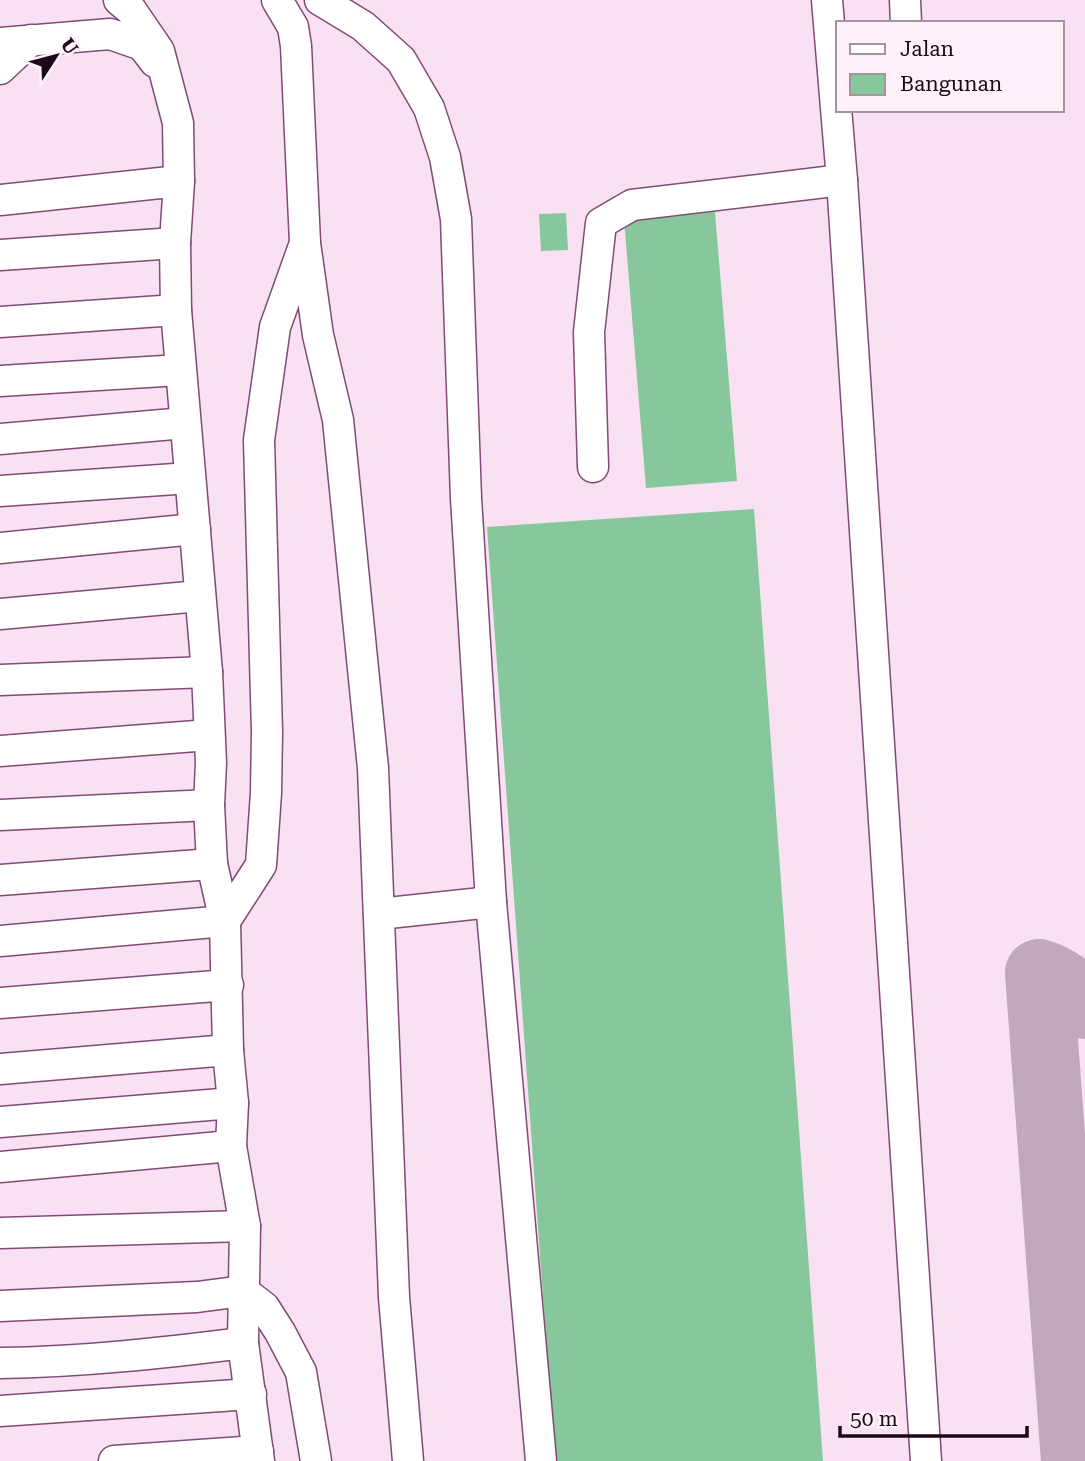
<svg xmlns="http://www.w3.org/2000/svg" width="1085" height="1461" font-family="'Roboto Serif',serif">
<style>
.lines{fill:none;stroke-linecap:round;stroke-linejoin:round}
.taxiway{stroke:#c1a9bb;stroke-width:68}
.building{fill:#86c89c}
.minor-casing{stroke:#804b75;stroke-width:33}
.minor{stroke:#fff;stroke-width:30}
</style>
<rect width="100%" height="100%" fill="#f9e0f2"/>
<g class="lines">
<path class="taxiway" d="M1075,1461L1039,973C1059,979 1071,990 1085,1005"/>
</g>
<g class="building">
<path d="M715,212L737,481L646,488L624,219Z"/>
<path d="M566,213L568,250L541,251L539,214Z"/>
<path d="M754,509L823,1461H555L487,527Z"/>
</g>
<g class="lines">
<g class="minor-casing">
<g id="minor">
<path d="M119,0L131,10L159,51L178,123L179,181L175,243L176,310L207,672L211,763L209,805L212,864L225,921L228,1050L233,1103L231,1146L245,1226L243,1343L259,1461"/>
<path d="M320,0L363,26L401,60L429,108L445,157L456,219L466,498L491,902L541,1461"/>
<path d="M827,0L842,180L926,1461"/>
<path d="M905,0L906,23"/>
<path d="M0,43L110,34L142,45L155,62"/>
<path d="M0,69L31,40"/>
<path d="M0,200L179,181"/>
<path d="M305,243L318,335L338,420L373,768L394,1297L408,1461"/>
<path d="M0,255L175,243"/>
<path d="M0,322L176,310"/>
<path d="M0,381L180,370"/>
<path d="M0,439L185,423"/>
<path d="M593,467L589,332L601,223L632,205L842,180"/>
<path d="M0,491L190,478"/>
<path d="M0,548L195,529"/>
<path d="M0,614L200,596"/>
<path d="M0,680L207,672"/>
<path d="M0,751L209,735"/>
<path d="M0,815L209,805"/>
<path d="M0,880L212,864"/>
<path d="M379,914L491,902"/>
<path d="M225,921L261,865L266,793L267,732L259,440L275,327L305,243L296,46L293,27L277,0"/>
<path d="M0,941L225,921"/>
<path d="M0,1003L228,985"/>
<path d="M0,1069L228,1050"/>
<path d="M0,1122L233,1103"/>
<path d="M0,1167L231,1146"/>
<path d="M0,1233L245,1226"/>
<path d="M0,1306L197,1297L243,1291L264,1307L280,1332L301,1372L316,1461"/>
<path d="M0,1363C82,1362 162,1353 243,1343"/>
<path d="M0,1411L251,1394"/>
<path d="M114,1461L258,1451"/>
</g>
</g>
<use href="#minor" class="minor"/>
</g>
<rect x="836" y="21" width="228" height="91" fill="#fef1fa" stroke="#a494a0" stroke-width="2"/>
<rect x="850" y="44" width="35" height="10" fill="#ffffff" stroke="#a494a0" stroke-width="2"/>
<text x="900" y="56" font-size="21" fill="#1d0819">Jalan</text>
<rect x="850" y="74" width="35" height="21" fill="#86c89c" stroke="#a494a0" stroke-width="2"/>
<text x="900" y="91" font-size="21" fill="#1d0819">Bangunan</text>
<g transform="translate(56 56) rotate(54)" stroke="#fef1fa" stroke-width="5" paint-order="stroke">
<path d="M0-5L12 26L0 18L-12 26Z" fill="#1d0819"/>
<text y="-10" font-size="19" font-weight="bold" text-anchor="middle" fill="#1d0819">U</text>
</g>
<path d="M840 1426v10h187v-10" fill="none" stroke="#1d0819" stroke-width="3.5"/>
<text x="850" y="1426" font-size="21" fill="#1d0819" stroke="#fef1fa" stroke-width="5" paint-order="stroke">50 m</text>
</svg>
